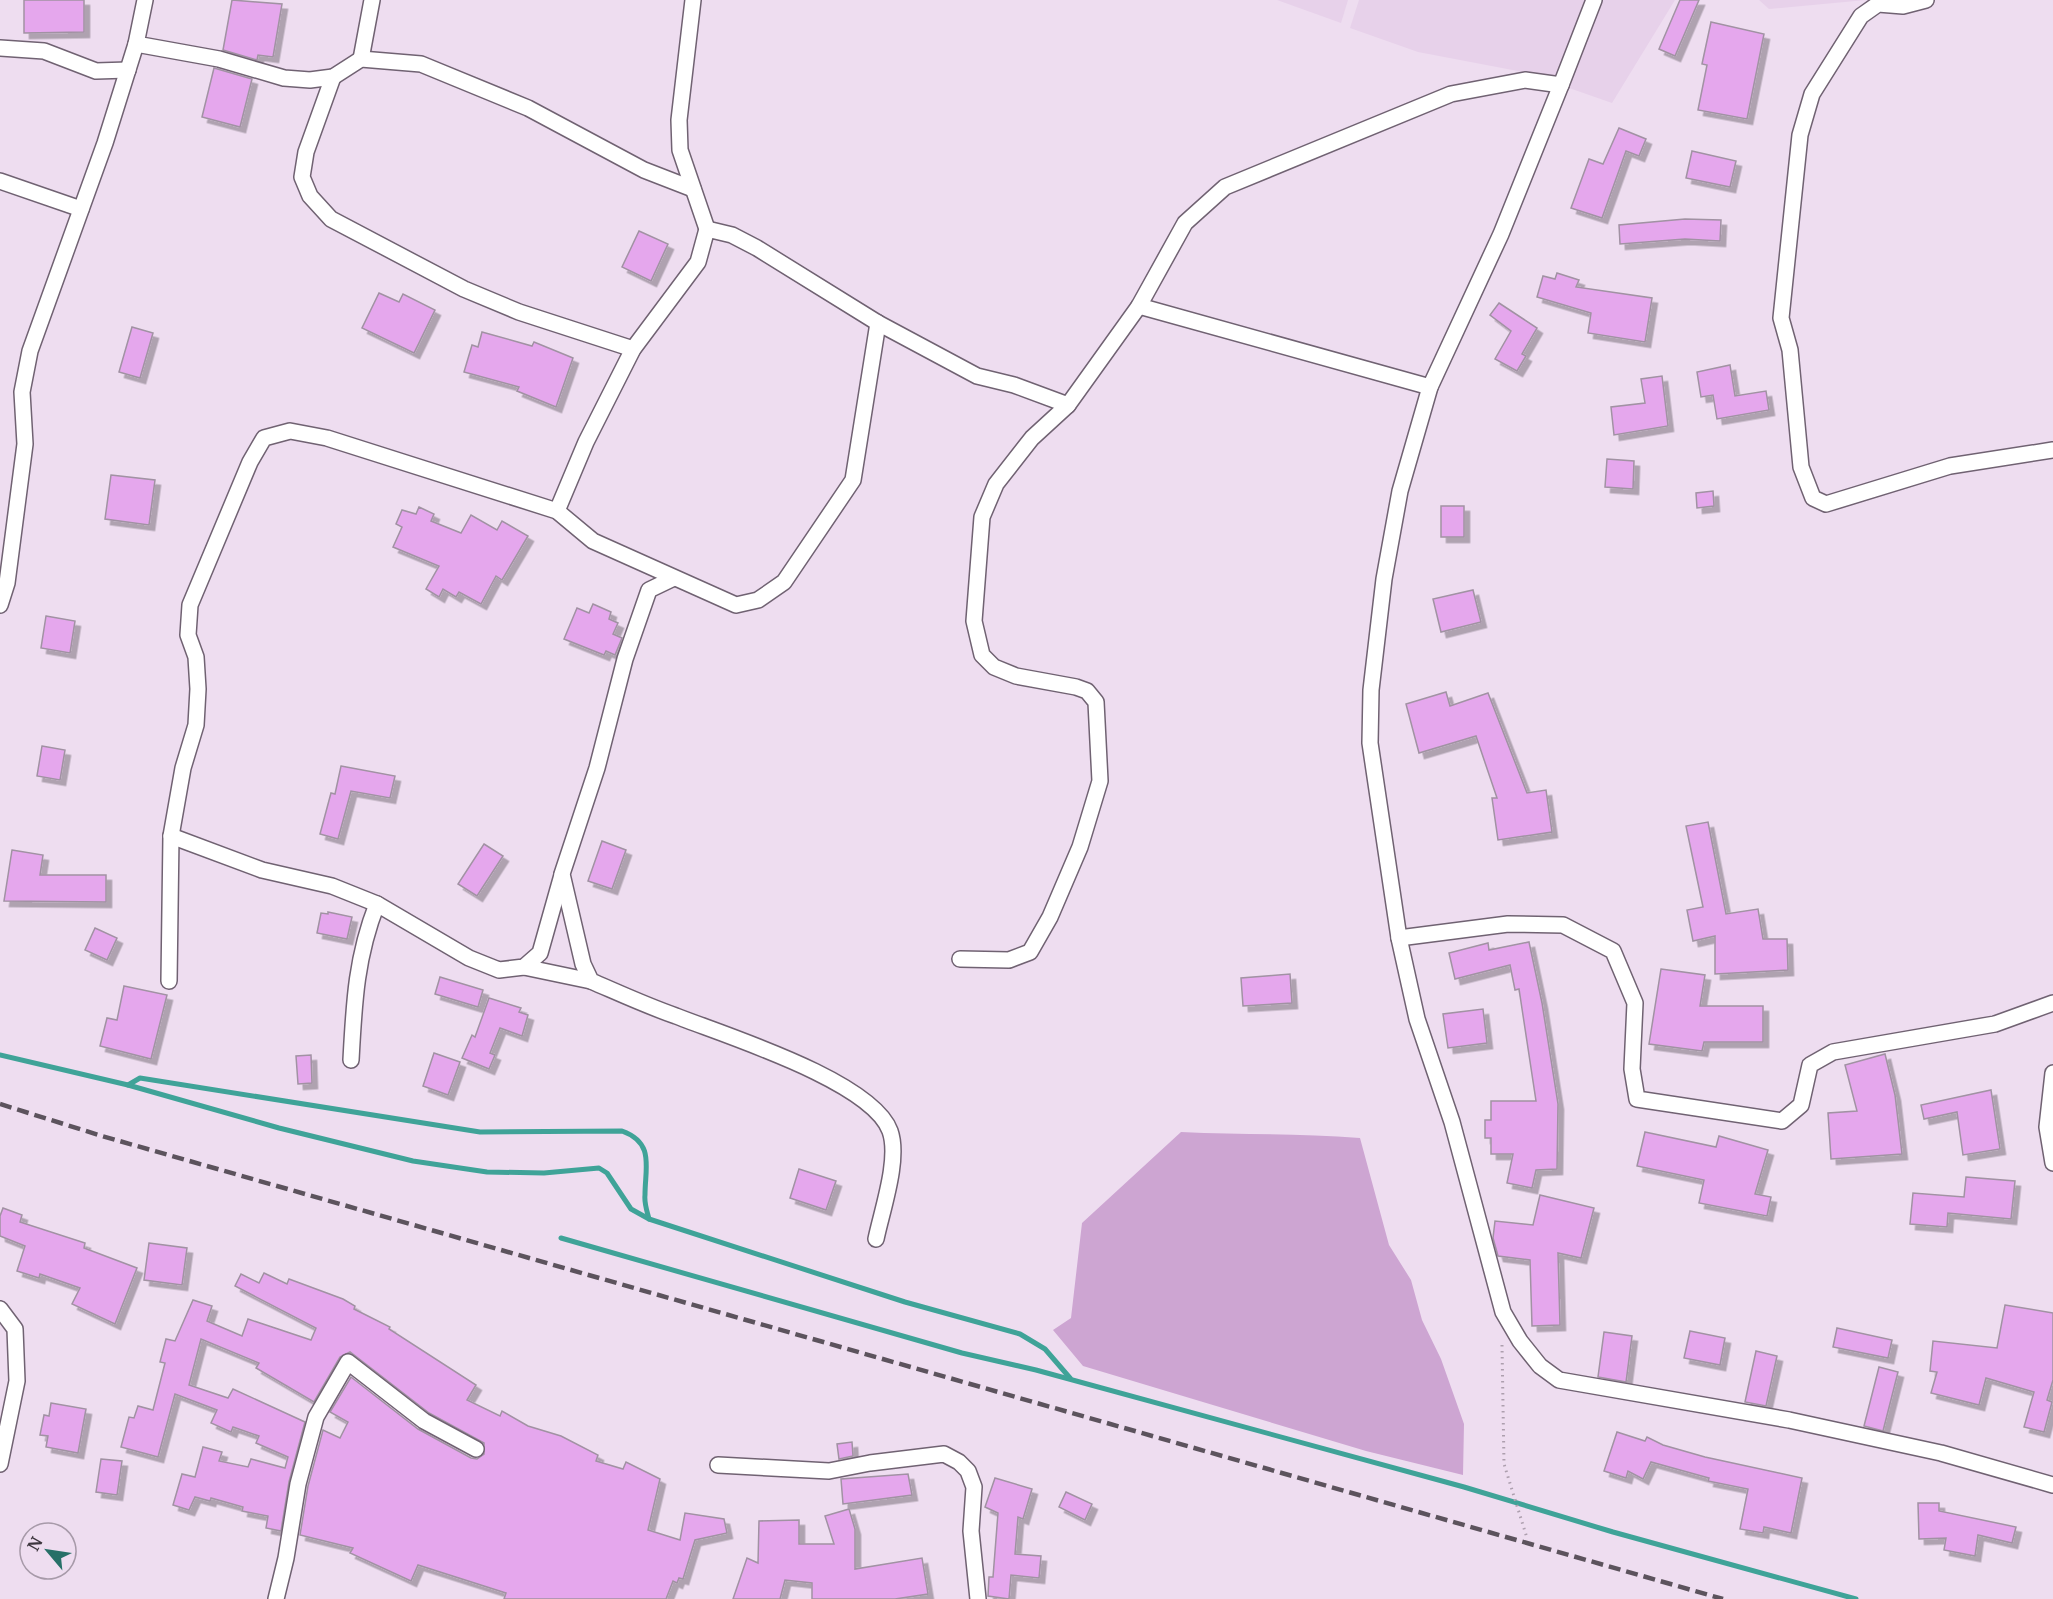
<svg xmlns="http://www.w3.org/2000/svg" width="2053" height="1599" font-family="Merriweather,serif">
<style>
.built{fill:#e7d1ea}
.green{fill:#cda5d2}
.lines{fill:none;stroke-linecap:round;stroke-linejoin:round}
.stream{stroke:#3fa398;stroke-width:5}
.building{fill:#e5a7ed;stroke:#a192a3;stroke-width:1.5;filter:url(#shadow)}
.minor-casing{stroke:#706272;stroke-width:18}
.path{stroke:#ad9fae;stroke-width:3;stroke-dasharray:1.5 4.5;stroke-linecap:butt}
.minor{stroke:#fff;stroke-width:15}
.rail{stroke:#5c535d;stroke-width:4.5;stroke-dasharray:12 6;stroke-linecap:butt}
</style>
<defs>
<filter id="shadow"><feDropShadow dx="5.5" dy="5.5" stdDeviation="0" flood-color="#0004"/></filter>
</defs>
<rect width="100%" height="100%" fill="#eeddf0"/>
<g class="built">
<path d="M1277,0H1348L1341,23Z"/>
<path d="M1359,0H1675L1612,103L1523,72L1418,52L1350,28Z"/>
<path d="M1759,0H1866L1769,9Z"/>
</g>
<path class="green" d="M1181,1132C1241,1135 1300,1133 1360,1138L1389,1245L1411,1280L1422,1320L1441,1359L1464,1424L1463,1475L1366,1451L1083,1366L1053,1330L1071,1318L1082,1223Z"/>
<g class="lines">
<g class="stream">
<path d="M0,1055L128,1085L279,1128L413,1161L487,1172L544,1173L599,1168L607,1173L631,1209L649,1219L905,1302L1020,1334L1045,1349L1070,1378"/>
<path d="M128,1085L140,1078L480,1132L622,1131C655,1143 645,1167 645,1195C644,1203 647,1211 649,1219"/>
<path d="M561,1238L962,1353L1036,1370L1464,1487L1613,1532L1856,1599"/>
</g>
</g>
<g class="building">
<path d="M24,0H84V32L24,33Z"/>
<path d="M232,0L282,4L273,57L258,55L257,60L223,50Z"/>
<path d="M1680,0H1699L1675,56L1659,49Z"/>
<path d="M1711,22L1764,34L1747,119L1698,110L1707,65L1702,64Z"/>
<path d="M214,68L252,79L240,127L202,117Z"/>
<path d="M1619,128L1646,139L1639,156L1626,151L1602,218L1571,208L1589,159L1603,164Z"/>
<path d="M1692,151L1736,161L1730,187L1686,178Z"/>
<path d="M1685,219L1721,220L1720,241L1685,239L1620,244L1619,225Z"/>
<path d="M639,231L668,244L651,281L622,267Z"/>
<path d="M1557,273L1579,280L1576,287L1652,298L1645,342L1588,333L1591,313L1537,297L1543,276L1555,279Z"/>
<path d="M379,293L399,302L403,294L435,310L414,353L362,328Z"/>
<path d="M1499,303L1537,328L1522,354L1526,356L1517,371L1495,359L1511,331L1490,315Z"/>
<path d="M132,327L153,333L140,378L119,372Z"/>
<path d="M482,332L532,346L534,342L573,358L556,407L517,391L519,387L464,372L472,345L478,347Z"/>
<path d="M1730,365L1735,396L1766,391L1769,410L1717,419L1713,395L1701,397L1697,372Z"/>
<path d="M1662,376L1668,426L1614,435L1611,407L1645,403L1641,379Z"/>
<path d="M1607,459L1634,461L1633,489L1605,487Z"/>
<path d="M111,475L155,480L149,525L105,519Z"/>
<path d="M1713,491L1714,506L1697,508L1696,493Z"/>
<rect x="1441" y="506" width="23" height="31"/>
<path d="M419,507L434,514L431,521L461,533L471,515L497,530L502,521L528,536L502,580L496,576L481,604L459,592L456,597L443,589L439,597L426,589L439,566L393,547L402,527L396,524L402,510L416,514Z"/>
<path d="M1473,590L1481,622L1441,632L1433,599Z"/>
<path d="M593,604L611,612L609,619L618,623L613,634L622,638L615,655L606,651L604,655L564,639L577,608L589,613Z"/>
<path d="M46,616L75,621L70,653L41,648Z"/>
<path d="M1446,692L1450,706L1488,693L1527,793L1546,790L1552,832L1498,840L1492,798H1497L1476,736L1419,753L1406,704Z"/>
<path d="M42,746L65,750L60,780L37,776Z"/>
<path d="M341,766L395,776L390,798L351,791L338,839L320,834L331,793L335,794Z"/>
<path d="M1708,822L1726,914L1758,909L1763,939H1787L1788,970L1715,974V936L1693,941L1687,910L1703,907L1686,826Z"/>
<path d="M602,841L626,850L612,889L588,881Z"/>
<path d="M484,844L503,856L477,896L458,884Z"/>
<path d="M12,850L43,855L40,875H106V902L4,901Z"/>
<path d="M328,912L352,917L347,939L317,933L321,913L328,914Z"/>
<path d="M95,928L117,938L107,960L85,950Z"/>
<path d="M1529,942L1542,1003L1558,1104L1557,1169L1536,1170L1532,1188L1507,1183L1513,1154H1491V1138H1485V1120H1491V1101H1536L1519,989L1515,990L1510,965L1455,979L1449,953L1488,943L1489,950Z"/>
<path d="M1661,969L1705,975L1700,1006H1763V1042H1704L1702,1051L1649,1044Z"/>
<path d="M1290,974L1292,1003L1243,1006L1241,978Z"/>
<path d="M440,977L483,990L478,1007L435,994Z"/>
<path d="M124,986L167,995L151,1059L100,1046L107,1018L117,1020Z"/>
<path d="M489,998L521,1008L519,1012L528,1015L522,1036L500,1028L490,1053L495,1055L489,1069L462,1058L472,1035L475,1037Z"/>
<path d="M1483,1009L1487,1043L1448,1048L1443,1014Z"/>
<path d="M434,1053L460,1062L448,1095L423,1086Z"/>
<path d="M1885,1054L1895,1095L1902,1154L1831,1159L1828,1113L1857,1111L1845,1065Z"/>
<path d="M311,1055L312,1083L298,1084L296,1056Z"/>
<path d="M1991,1090L2000,1149L1963,1155L1957,1112L1924,1119L1921,1105Z"/>
<path d="M1645,1132L1716,1147L1719,1136L1768,1150L1755,1194L1771,1197L1767,1216L1699,1203L1704,1180L1637,1166Z"/>
<path d="M799,1169L836,1181L826,1210L790,1198Z"/>
<path d="M1966,1177L2015,1181L2011,1219L1948,1213L1947,1227L1910,1224L1913,1193L1964,1197Z"/>
<path d="M1540,1195L1594,1208L1581,1258L1558,1253L1560,1325L1532,1326L1530,1260L1498,1256L1493,1238L1495,1221L1533,1225Z"/>
<path d="M3,1208L22,1215L20,1222L85,1243L84,1248L137,1268L115,1324L72,1304L80,1288L40,1274L39,1278L17,1271L25,1246L0,1236V1216Z"/>
<path d="M149,1243L187,1248L182,1285L144,1280Z"/>
<path d="M264,1273L287,1284L289,1279L343,1299L355,1306L354,1309L390,1327L389,1329L476,1385L467,1400L500,1416L502,1411L528,1426L561,1436L598,1455L596,1461L623,1469L626,1462L660,1479L648,1530L680,1540L685,1513L724,1519L727,1533L695,1540L683,1579L679,1578L677,1583L673,1581L666,1599H504L506,1593L418,1565L411,1581L350,1553L353,1548L300,1535L308,1486L323,1430L340,1438L348,1422L330,1412L351,1377L418,1429L471,1458L477,1459L484,1454V1443L429,1413L350,1352L340,1357L314,1402L256,1368L259,1363L201,1339L189,1385L228,1398L233,1389L305,1422L289,1482L281,1531L266,1528L268,1516L242,1511L243,1507L211,1498L210,1501L195,1497L189,1510L173,1505L182,1474L195,1477L203,1447L222,1452L219,1461L248,1467L251,1459L285,1468L288,1457L256,1443L259,1436L233,1427L231,1432L211,1423L217,1410L175,1394L158,1457L121,1447L129,1417L134,1418L138,1406L153,1410L165,1363L160,1362L166,1339L175,1341L193,1300L212,1306L207,1321L242,1336L248,1319L311,1340L316,1328L235,1286L241,1274L259,1283Z"/>
<path d="M2005,1305L2053,1313V1380L2047,1400L2052,1402L2044,1432L2024,1427L2034,1392L1986,1378L1979,1405L1931,1393L1937,1372L1930,1371L1933,1341L1997,1348Z"/>
<path d="M1837,1328L1892,1340L1888,1358L1833,1347Z"/>
<path d="M1690,1331L1725,1338L1720,1365L1684,1358Z"/>
<path d="M1604,1332L1632,1336L1626,1382L1598,1377Z"/>
<path d="M1756,1351L1777,1356L1766,1406L1745,1402Z"/>
<path d="M1879,1367L1898,1372L1883,1431L1864,1426Z"/>
<path d="M51,1403L86,1409L78,1453L46,1447L48,1436L40,1435L44,1415L49,1416Z"/>
<path d="M1617,1432L1645,1441L1647,1437L1663,1445L1705,1457L1802,1478L1791,1533L1764,1527L1763,1533L1740,1529L1748,1489L1708,1481L1709,1478L1651,1462L1643,1479L1628,1471L1626,1478L1604,1471Z"/>
<path d="M852,1442L853,1456L839,1459L837,1444Z"/>
<path d="M101,1459L122,1461L117,1495L96,1492Z"/>
<path d="M908,1474L912,1495L843,1504L841,1479Z"/>
<path d="M995,1478L1032,1489L1023,1519L1018,1517L1015,1554L1041,1556L1039,1578L1011,1575L1009,1599L988,1596L989,1577H993L998,1513L985,1507Z"/>
<path d="M1066,1492L1092,1504L1085,1520L1059,1507Z"/>
<path d="M1918,1503H1939V1511L2016,1527L2012,1543L1978,1535L1975,1556L1944,1550L1946,1538L1919,1539Z"/>
<path d="M849,1509L855,1529V1569L922,1558L928,1594L895,1599H812V1583L785,1580L780,1599H733L747,1558L758,1563L759,1521L799,1520V1544H834L825,1516Z"/>
</g>
<g class="lines">
<g class="minor-casing">
<g id="minor">
<path d="M145,0L136,44L219,59L284,78L310,80L333,77L361,59L421,64L528,108L644,170L693,189"/>
<path d="M693,0L679,120L680,150L707,229"/>
<path d="M1926,0L1903,6L1878,4L1861,16L1812,94L1800,135L1781,318L1790,350L1801,467L1813,498L1826,504L1950,466L2053,450"/>
<path d="M0,48L44,51L96,71L128,70"/>
<path d="M361,59L372,0"/>
<path d="M333,77L306,152L302,177L310,196L331,219L464,289L519,312L633,349"/>
<path d="M1561,85L1594,0"/>
<path d="M0,181L81,209"/>
<path d="M1139,306L1430,387"/>
<path d="M557,511L586,442L633,349L698,262L707,229L732,235L757,248L878,323"/>
<path d="M674,578L649,590L625,659L597,768L562,874L583,964L591,981C619,993 647,1006 676,1016C724,1035 872,1081 890,1131C900,1159 882,1210 876,1239"/>
<path d="M0,605L7,583L25,444L22,392L30,351L105,143L136,44"/>
<path d="M171,836L262,870L332,886L377,904L469,958L499,970L524,967L540,953L562,875"/>
<path d="M1399,938L1508,924L1563,925L1613,951L1635,1003L1632,1069L1637,1099L1782,1121L1801,1105L1810,1065L1833,1052L1995,1024L2053,1003"/>
<path d="M960,959L1009,960L1030,952L1050,917L1080,847L1100,781L1096,702L1087,691L1076,687L1016,676L994,667L982,655L974,621L982,517L996,484L1032,438L1068,405"/>
<path d="M524,967L591,981"/>
<path d="M169,981L171,836L183,768L196,725L198,689L196,657L188,635L190,605L250,462L264,438L290,431L327,438L557,511L593,541L736,605L758,600L784,582L853,480L878,323L977,376L1014,385L1068,405L1139,306L1185,223L1225,187L1451,94L1525,80L1561,85L1501,234L1430,387L1400,491L1384,579L1371,690L1370,743L1399,938L1417,1019L1452,1122L1503,1312L1520,1341L1540,1366L1559,1380L1789,1420L1941,1453L2053,1485"/>
<path d="M351,1060C354,1004 356,957 377,904"/>
<path d="M2053,1073L2047,1127L2053,1163"/>
<path d="M0,1309L15,1329L17,1381L0,1464"/>
<path d="M718,1465L829,1471L870,1463L944,1454L959,1462L968,1471L974,1487L971,1531L978,1599"/>
<path d="M276,1599L286,1558L298,1484L316,1417L348,1362L424,1421L476,1449"/>
</g>
</g>
<path class="path" d="M1502,1345L1504,1464L1527,1538"/>
<use href="#minor" class="minor"/>
<path class="rail" d="M0,1104L102,1136L1723,1599"/>
</g>
<g transform="translate(48 1551) rotate(299)"><circle r="28" fill="#eeddf0" stroke="#a79aa9" stroke-width="1.5"/>
<path d="M0-4.5L10 22L0 15L-10 22Z" fill="#277068"/>
<text y="-9" font-size="16" font-weight="bold" text-anchor="middle" fill="#3d363e">N</text>
</g>
</svg>
